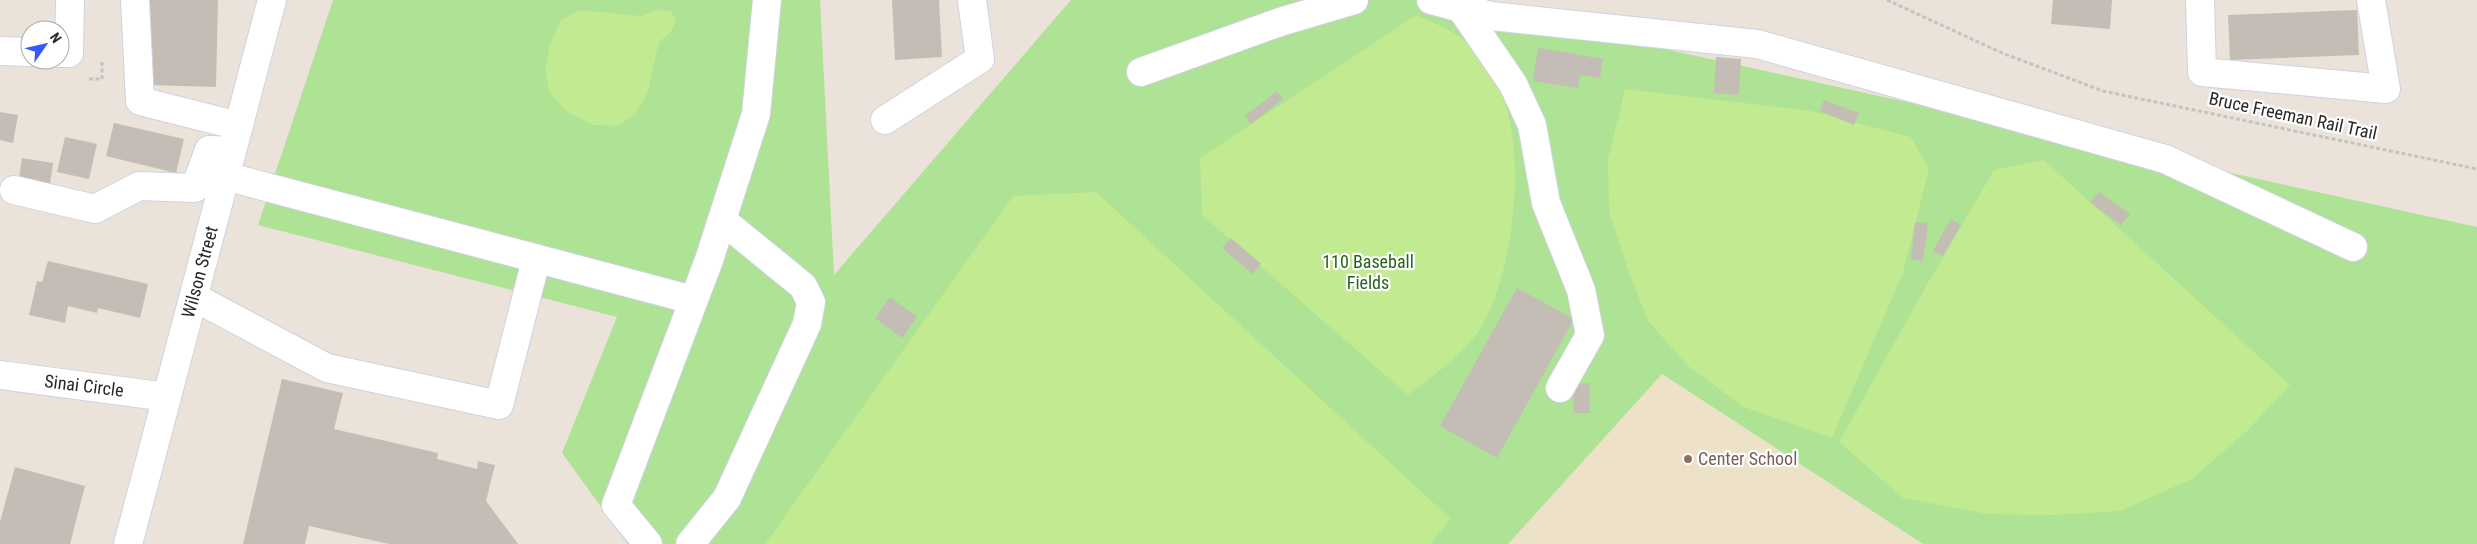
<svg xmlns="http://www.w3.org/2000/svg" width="2477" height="544" font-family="'Roboto Condensed',sans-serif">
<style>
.education{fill:#ede2c8}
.green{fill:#aee294}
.pitch{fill:#c2ea90}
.building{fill:#c3bdb6}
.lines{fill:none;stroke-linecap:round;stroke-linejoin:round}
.minor-casing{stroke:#ced2e1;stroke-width:30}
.path{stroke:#c3c3c3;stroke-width:3;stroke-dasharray:4 2.5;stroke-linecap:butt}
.minor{stroke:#fff;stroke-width:28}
.education-dot{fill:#8d6e63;stroke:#fff;stroke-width:2}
.labels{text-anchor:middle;stroke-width:4.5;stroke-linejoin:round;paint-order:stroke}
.street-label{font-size:18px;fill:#282828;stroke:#fff}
.park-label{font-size:18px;fill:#276419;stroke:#fff}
.education-label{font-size:18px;fill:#785e54;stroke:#fff;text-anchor:start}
</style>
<rect width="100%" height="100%" fill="#ebe3d9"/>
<path class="education" d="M1661,374L1923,544H1508Z"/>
<path class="green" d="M333,0H820L834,275L1071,0H1441L2477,227V544H1923L1662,374L1508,544H628L562,453L617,317L258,225Z"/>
<g class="pitch">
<path d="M580,10L641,16L657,10L671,11L676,20L671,32L659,42L648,92L636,113L619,126L593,125L567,112L549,92L545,68L550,44L561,20Z"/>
<path d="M1416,15C1436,24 1456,31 1471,47C1488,64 1502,90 1508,113C1523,174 1513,267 1484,322C1467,353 1435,374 1408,395L1202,215L1200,158Z"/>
<path d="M1625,89L1811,111L1911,137L1929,169L1903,273L1832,438L1744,407L1688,366L1648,321L1627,267L1609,211L1608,159Z"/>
<path d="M2044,160L2290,385L2247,431L2192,479L2120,511L2053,515L1987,514L1903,498L1839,442L1925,288L1994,170Z"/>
<path d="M1096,192L1451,519L1430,544H765L1013,196Z"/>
</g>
<g class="building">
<path d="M150,0H218L216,87L148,85Z"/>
<path d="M892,0H939L942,57L895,60Z"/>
<path d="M2053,0H2112L2110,29L2051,24Z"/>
<path d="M2357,10L2359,55L2230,60L2228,15Z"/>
<path d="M1538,48L1603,59L1600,78L1580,75L1578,88L1533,81Z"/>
<path d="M1716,57L1741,59L1739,95L1714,93Z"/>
<path d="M1277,91L1283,99L1251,124L1245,116Z"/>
<path d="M1824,100L1859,113L1854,125L1820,111Z"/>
<path d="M0,112L18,115L13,143L0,140Z"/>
<path d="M114,123L184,139L176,173L106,156Z"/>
<path d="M65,137L97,144L89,179L57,172Z"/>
<path d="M22,158L53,163L50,184L19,178Z"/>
<path d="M2099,192L2130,214L2121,225L2090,202Z"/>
<path d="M1951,219L1961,225L1943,256L1933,251Z"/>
<path d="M1915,222L1928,223L1923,261L1911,259Z"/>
<path d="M1231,238L1261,264L1253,274L1222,248Z"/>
<path d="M48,261L148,284L140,318L98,308L97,313L68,306L65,323L29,315L37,281L42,282Z"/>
<path d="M1517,288L1574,319L1497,458L1440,426Z"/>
<path d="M890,297L917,317L902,338L875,318Z"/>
<path d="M282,379L343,393L334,429L438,453L437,459L477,469L478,461L495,465L486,501L518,544H389L309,526L305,544H243Z"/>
<path d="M1589,383L1590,413H1574L1573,384Z"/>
<path d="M15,467L85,486L70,544H0V522Z"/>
</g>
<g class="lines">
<g class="minor-casing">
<g id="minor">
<path d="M135,0L140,101L239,126"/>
<path d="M1431,0L1491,16L1757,44L2165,159L2353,247"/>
<path d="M2200,0L2202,72L2386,89L2371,0"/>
<path d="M1461,8L1513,84L1532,125L1546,203L1581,290L1590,335L1560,388"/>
<path d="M0,51L30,52"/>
<path d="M60,53H69L70,0"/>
<path d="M1141,72L1280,22L1354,0"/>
<path d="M885,120L980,59L972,0"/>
<path d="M225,176L693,300"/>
<path d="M14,190L95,209L139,186L195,188L209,150L232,151"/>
<path d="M194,297L327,368L499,405L536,260"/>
<path d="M0,375L167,397"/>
<path d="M128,544L272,0"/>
<path d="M648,544L616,505L709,260L756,114L767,0"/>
<path d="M690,544L727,498L807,324L811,302L803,286L722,220"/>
</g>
</g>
<g class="path">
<path d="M1887,0L2002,53L2103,91L2477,169"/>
<path d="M89,79H102V61"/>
</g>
<use href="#minor" class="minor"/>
</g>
<circle class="education-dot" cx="1688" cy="459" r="5"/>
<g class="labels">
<g class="street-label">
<text transform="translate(2293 116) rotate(12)" y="6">Bruce Freeman Rail Trail</text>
<text transform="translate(200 272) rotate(-75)" y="6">Wilson Street</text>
<text transform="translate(84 386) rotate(7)" y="6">Sinai Circle</text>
</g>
<g class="park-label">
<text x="1368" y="268">110 Baseball<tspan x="1368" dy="21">Fields</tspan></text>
</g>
<g class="education-label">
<text x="1698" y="465">Center School</text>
</g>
</g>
<g transform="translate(45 45) rotate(56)"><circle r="24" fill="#ffffff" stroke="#a9a9a9"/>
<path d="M0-4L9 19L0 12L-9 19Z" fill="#3657fb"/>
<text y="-8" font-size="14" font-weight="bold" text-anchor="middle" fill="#282828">N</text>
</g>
</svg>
